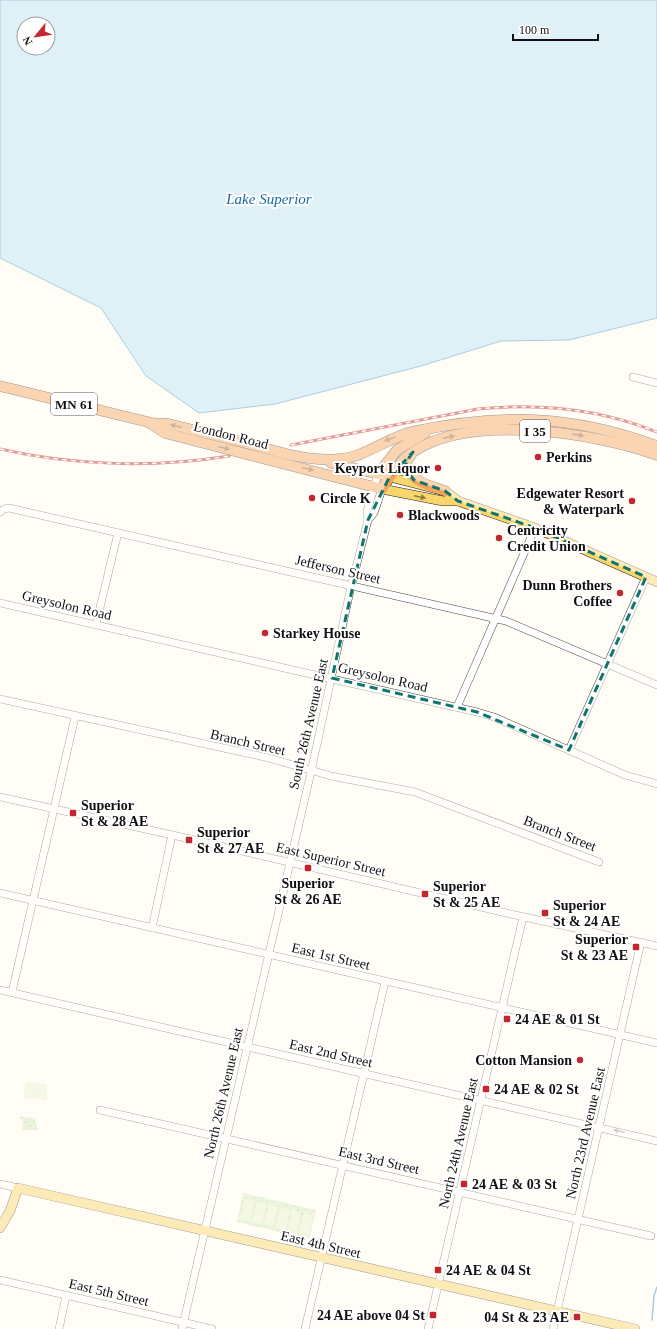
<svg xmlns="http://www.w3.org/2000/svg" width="657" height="1329" font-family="'Times New Roman',serif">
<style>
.grass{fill:url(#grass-dots)}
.pitch{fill:#e6f2cf}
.water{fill:#b9e0f7;stroke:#3f96cf;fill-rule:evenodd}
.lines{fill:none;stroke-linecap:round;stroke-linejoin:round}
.stream{stroke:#3f96cf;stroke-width:1.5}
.minor-casing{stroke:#444;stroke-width:8}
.major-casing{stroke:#222;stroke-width:10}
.highway-casing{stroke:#222;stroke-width:11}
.minor{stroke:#fff;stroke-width:7}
.major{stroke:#f9d66b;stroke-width:9}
.highway{stroke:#f5a25d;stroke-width:10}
.rail-casing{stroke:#c4262e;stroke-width:3}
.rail{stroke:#fff;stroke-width:1.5;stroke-dasharray:4.5;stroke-linecap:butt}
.oneway{fill:#8e613b}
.oneway2{fill:#917d42}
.oneway3{fill:#a0a0a0}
.marked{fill:none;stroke:#0f766e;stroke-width:3;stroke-dasharray:8 5;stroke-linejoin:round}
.poi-dot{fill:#c4262e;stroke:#fff;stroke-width:1.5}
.labels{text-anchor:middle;stroke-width:4;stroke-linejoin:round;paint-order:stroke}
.shield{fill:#fff;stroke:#585858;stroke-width:1}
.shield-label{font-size:13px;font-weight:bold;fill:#111}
.street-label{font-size:14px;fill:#111;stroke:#fff}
.poi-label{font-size:14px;font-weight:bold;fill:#111;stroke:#fff;text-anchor:start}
.water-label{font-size:15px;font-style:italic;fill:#1768a6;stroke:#fff}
</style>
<defs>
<pattern id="grass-dots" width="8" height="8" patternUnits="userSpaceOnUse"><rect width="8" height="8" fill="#d5ebbd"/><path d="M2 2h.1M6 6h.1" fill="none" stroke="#b6c8a1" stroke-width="1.8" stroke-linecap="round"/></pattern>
</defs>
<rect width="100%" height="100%" fill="#fffdf5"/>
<g class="grass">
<path d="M19,1116L35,1119L38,1130H22L23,1122Z"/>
<path d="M243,1193L316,1210L309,1239L237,1222Z"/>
</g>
<g class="pitch">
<path d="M25,1082L47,1084V1100L24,1098Z"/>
<path d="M245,1199L254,1201L250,1221L240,1219Z"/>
<path d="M257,1202L266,1204L262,1224L252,1222Z"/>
<path d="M269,1205L278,1207L273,1226L264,1224Z"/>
<path d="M280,1208L290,1210L285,1230L276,1227Z"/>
<path d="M292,1210L301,1213L297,1232L288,1230Z"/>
<path d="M304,1213L313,1215L309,1235L299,1233Z"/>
</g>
<path class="water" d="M0,0H657V318L569,340L501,341L421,366L275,404L199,413L146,376L101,308L0,258ZM24,24H48V48H24Z"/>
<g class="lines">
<path class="stream" d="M652,1320L654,1296L657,1287"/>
<g class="minor-casing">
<g id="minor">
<path d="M633,377L657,383"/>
<path d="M0,512L4,509L9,508L506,621L657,685"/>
<path d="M368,520L374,513L382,489"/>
<path d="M0,603L477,712L494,717L625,775L657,784"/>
<path d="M96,624L118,533"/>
<path d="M0,699L269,758L331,776L415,792L599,862"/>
<path d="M457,707L535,528"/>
<path d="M569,750L646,577"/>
<path d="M0,797L177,836L515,915L657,946"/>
<path d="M0,893L657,1043"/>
<path d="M152,928L172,835"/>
<path d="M0,990L657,1141"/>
<path d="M12,992L75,717"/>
<path d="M100,1110L651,1236"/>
<path d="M0,1184L18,1188"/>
<path d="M0,1280L212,1329"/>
<path d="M59,1329L66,1296"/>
<path d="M182,1329L311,772L350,591L368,520L367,511L378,474"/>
<path d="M305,1329L385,982"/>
<path d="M428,1329L523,917"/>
<path d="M553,1329L641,942"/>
</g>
</g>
<g class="major-casing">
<g id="major">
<path d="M378,474L445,491L458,501L535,528L657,582"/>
<path d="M382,489L443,501H458"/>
<path d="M0,1228L10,1211L18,1188L635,1329"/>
</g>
</g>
<g class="highway-casing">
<g id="highway">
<path d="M0,386L148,422L165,433L382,489C391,475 400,461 413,452C470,413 597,433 657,455"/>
<path d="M149,423L169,424C197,431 225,438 254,445C281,453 311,462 340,459C366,457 389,436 416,431C502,413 574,415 657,446"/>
<path d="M411,455L406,462C409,482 428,485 445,491"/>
<path d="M331,463L378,474L397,450L425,433"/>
</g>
</g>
<use href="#minor" class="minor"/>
<use href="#major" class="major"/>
<use href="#highway" class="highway"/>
<g class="rail-casing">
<g id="rail">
<path d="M291,445L478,409C539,403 600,409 657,432"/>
<path d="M0,449C74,466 155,468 229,456"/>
</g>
</g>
<use href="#rail" class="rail"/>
</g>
<defs><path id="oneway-solid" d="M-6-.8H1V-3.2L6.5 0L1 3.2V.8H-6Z"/></defs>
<g class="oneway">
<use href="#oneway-solid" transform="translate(176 426) rotate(-166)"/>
<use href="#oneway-solid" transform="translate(578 435) rotate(9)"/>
<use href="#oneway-solid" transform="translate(449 437) rotate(-13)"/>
<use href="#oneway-solid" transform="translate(390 439) rotate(159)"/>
<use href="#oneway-solid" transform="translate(224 448) rotate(14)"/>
<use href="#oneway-solid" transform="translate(308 469) rotate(14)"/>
</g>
<use class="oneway2" href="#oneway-solid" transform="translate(420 497) rotate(12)"/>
<use class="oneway3" href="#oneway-solid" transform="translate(619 1131) rotate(-166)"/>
<path d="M0 0H657V1329H0ZM413,452L406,462L407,471L414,480L445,491L458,501L535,528L646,577L569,750L477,712L332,678L368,520L389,478Z" fill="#fffdf5" fill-opacity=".55" fill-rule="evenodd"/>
<path class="marked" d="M413,452L406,462L407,471L414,480L445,491L458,501L535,528L646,577L569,750L477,712L332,678L368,520L389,478Z"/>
<g class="poi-dot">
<circle cx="538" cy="457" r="4"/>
<circle cx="438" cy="468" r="4"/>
<circle cx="312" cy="498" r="4"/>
<circle cx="632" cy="501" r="4"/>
<circle cx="400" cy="515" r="4"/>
<circle cx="499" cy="538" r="4"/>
<circle cx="620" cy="593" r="4"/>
<circle cx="265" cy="633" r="4"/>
<rect x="69" y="809" width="8" height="8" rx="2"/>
<rect x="185" y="836" width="8" height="8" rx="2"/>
<rect x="304" y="864" width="8" height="8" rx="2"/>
<rect x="421" y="890" width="8" height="8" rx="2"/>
<rect x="541" y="909" width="8" height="8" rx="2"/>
<rect x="632" y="943" width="8" height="8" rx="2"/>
<rect x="503" y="1015" width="8" height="8" rx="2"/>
<circle cx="580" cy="1060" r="4"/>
<rect x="482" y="1085" width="8" height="8" rx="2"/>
<rect x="460" y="1180" width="8" height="8" rx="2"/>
<rect x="434" y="1266" width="8" height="8" rx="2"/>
<rect x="429" y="1311" width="8" height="8" rx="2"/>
<rect x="573" y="1313" width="8" height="8" rx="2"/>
</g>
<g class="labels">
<g class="shield">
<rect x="51" y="393" width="46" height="22" rx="3"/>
<rect x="520" y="420" width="30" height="22" rx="3"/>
</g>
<g class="shield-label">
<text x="74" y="409">MN 61</text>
<text x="535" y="436">I 35</text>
</g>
<g class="street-label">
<text transform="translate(231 435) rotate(14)" y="5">London Road</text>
<text transform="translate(338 569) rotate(13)" y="5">Jefferson Street</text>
<text transform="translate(67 605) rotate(13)" y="5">Greysolon Road</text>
<text transform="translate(383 677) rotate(13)" y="5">Greysolon Road</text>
<text transform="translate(308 724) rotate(-77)" y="5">South 26th Avenue East</text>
<text transform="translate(248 742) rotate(13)" y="5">Branch Street</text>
<text transform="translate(560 833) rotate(21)" y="5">Branch Street</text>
<text transform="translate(331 859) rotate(13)" y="5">East Superior Street</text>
<text transform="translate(331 956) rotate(13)" y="5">East 1st Street</text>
<text transform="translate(331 1053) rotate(13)" y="5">East 2nd Street</text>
<text transform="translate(223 1093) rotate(-77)" y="5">North 26th Avenue East</text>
<text transform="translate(585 1133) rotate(-77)" y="5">North 23rd Avenue East</text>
<text transform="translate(458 1143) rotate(-77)" y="5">North 24th Avenue East</text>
<text transform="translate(379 1160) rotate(13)" y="5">East 3rd Street</text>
<text transform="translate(321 1244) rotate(13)" y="5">East 4th Street</text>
<text transform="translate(109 1292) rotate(13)" y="5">East 5th Street</text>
</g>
<g class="poi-label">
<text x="546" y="462">Perkins</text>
<text x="430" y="473" text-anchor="end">Keyport Liquor</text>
<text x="624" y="498" text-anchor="end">Edgewater Resort<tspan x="624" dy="16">&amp; Waterpark</tspan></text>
<text x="320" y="503">Circle K</text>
<text x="408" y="520">Blackwoods</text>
<text x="507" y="535">Centricity<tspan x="507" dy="16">Credit Union</tspan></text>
<text x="612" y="590" text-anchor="end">Dunn Brothers<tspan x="612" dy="16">Coffee</tspan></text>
<text x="273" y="638">Starkey House</text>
<text x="81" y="810">Superior<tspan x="81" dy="16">St &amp; 28 AE</tspan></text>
<text x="197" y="837">Superior<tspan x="197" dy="16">St &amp; 27 AE</tspan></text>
<text x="308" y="888" text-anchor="middle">Superior<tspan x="308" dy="16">St &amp; 26 AE</tspan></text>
<text x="433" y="891">Superior<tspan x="433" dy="16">St &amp; 25 AE</tspan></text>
<text x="553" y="910">Superior<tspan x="553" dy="16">St &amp; 24 AE</tspan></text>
<text x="628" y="944" text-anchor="end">Superior<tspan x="628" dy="16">St &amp; 23 AE</tspan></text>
<text x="515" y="1024">24 AE &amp; 01 St</text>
<text x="572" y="1065" text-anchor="end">Cotton Mansion</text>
<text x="494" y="1094">24 AE &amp; 02 St</text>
<text x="472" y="1189">24 AE &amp; 03 St</text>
<text x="446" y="1275">24 AE &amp; 04 St</text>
<text x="425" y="1320" text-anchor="end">24 AE above 04 St</text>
<text x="569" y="1322" text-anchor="end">04 St &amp; 23 AE</text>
</g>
<g class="water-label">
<text x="269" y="204">Lake Superior</text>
</g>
</g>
<g transform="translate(36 36) rotate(241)"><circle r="19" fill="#ffffff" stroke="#a0a0a0"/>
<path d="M0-3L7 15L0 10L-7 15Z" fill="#c4262e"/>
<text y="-6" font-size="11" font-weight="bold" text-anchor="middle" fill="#111111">N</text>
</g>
<path d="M513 34v6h85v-6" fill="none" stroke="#111111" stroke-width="2"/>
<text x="519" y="34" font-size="12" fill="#111111" stroke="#ffffff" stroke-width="3" paint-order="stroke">100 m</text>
</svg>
